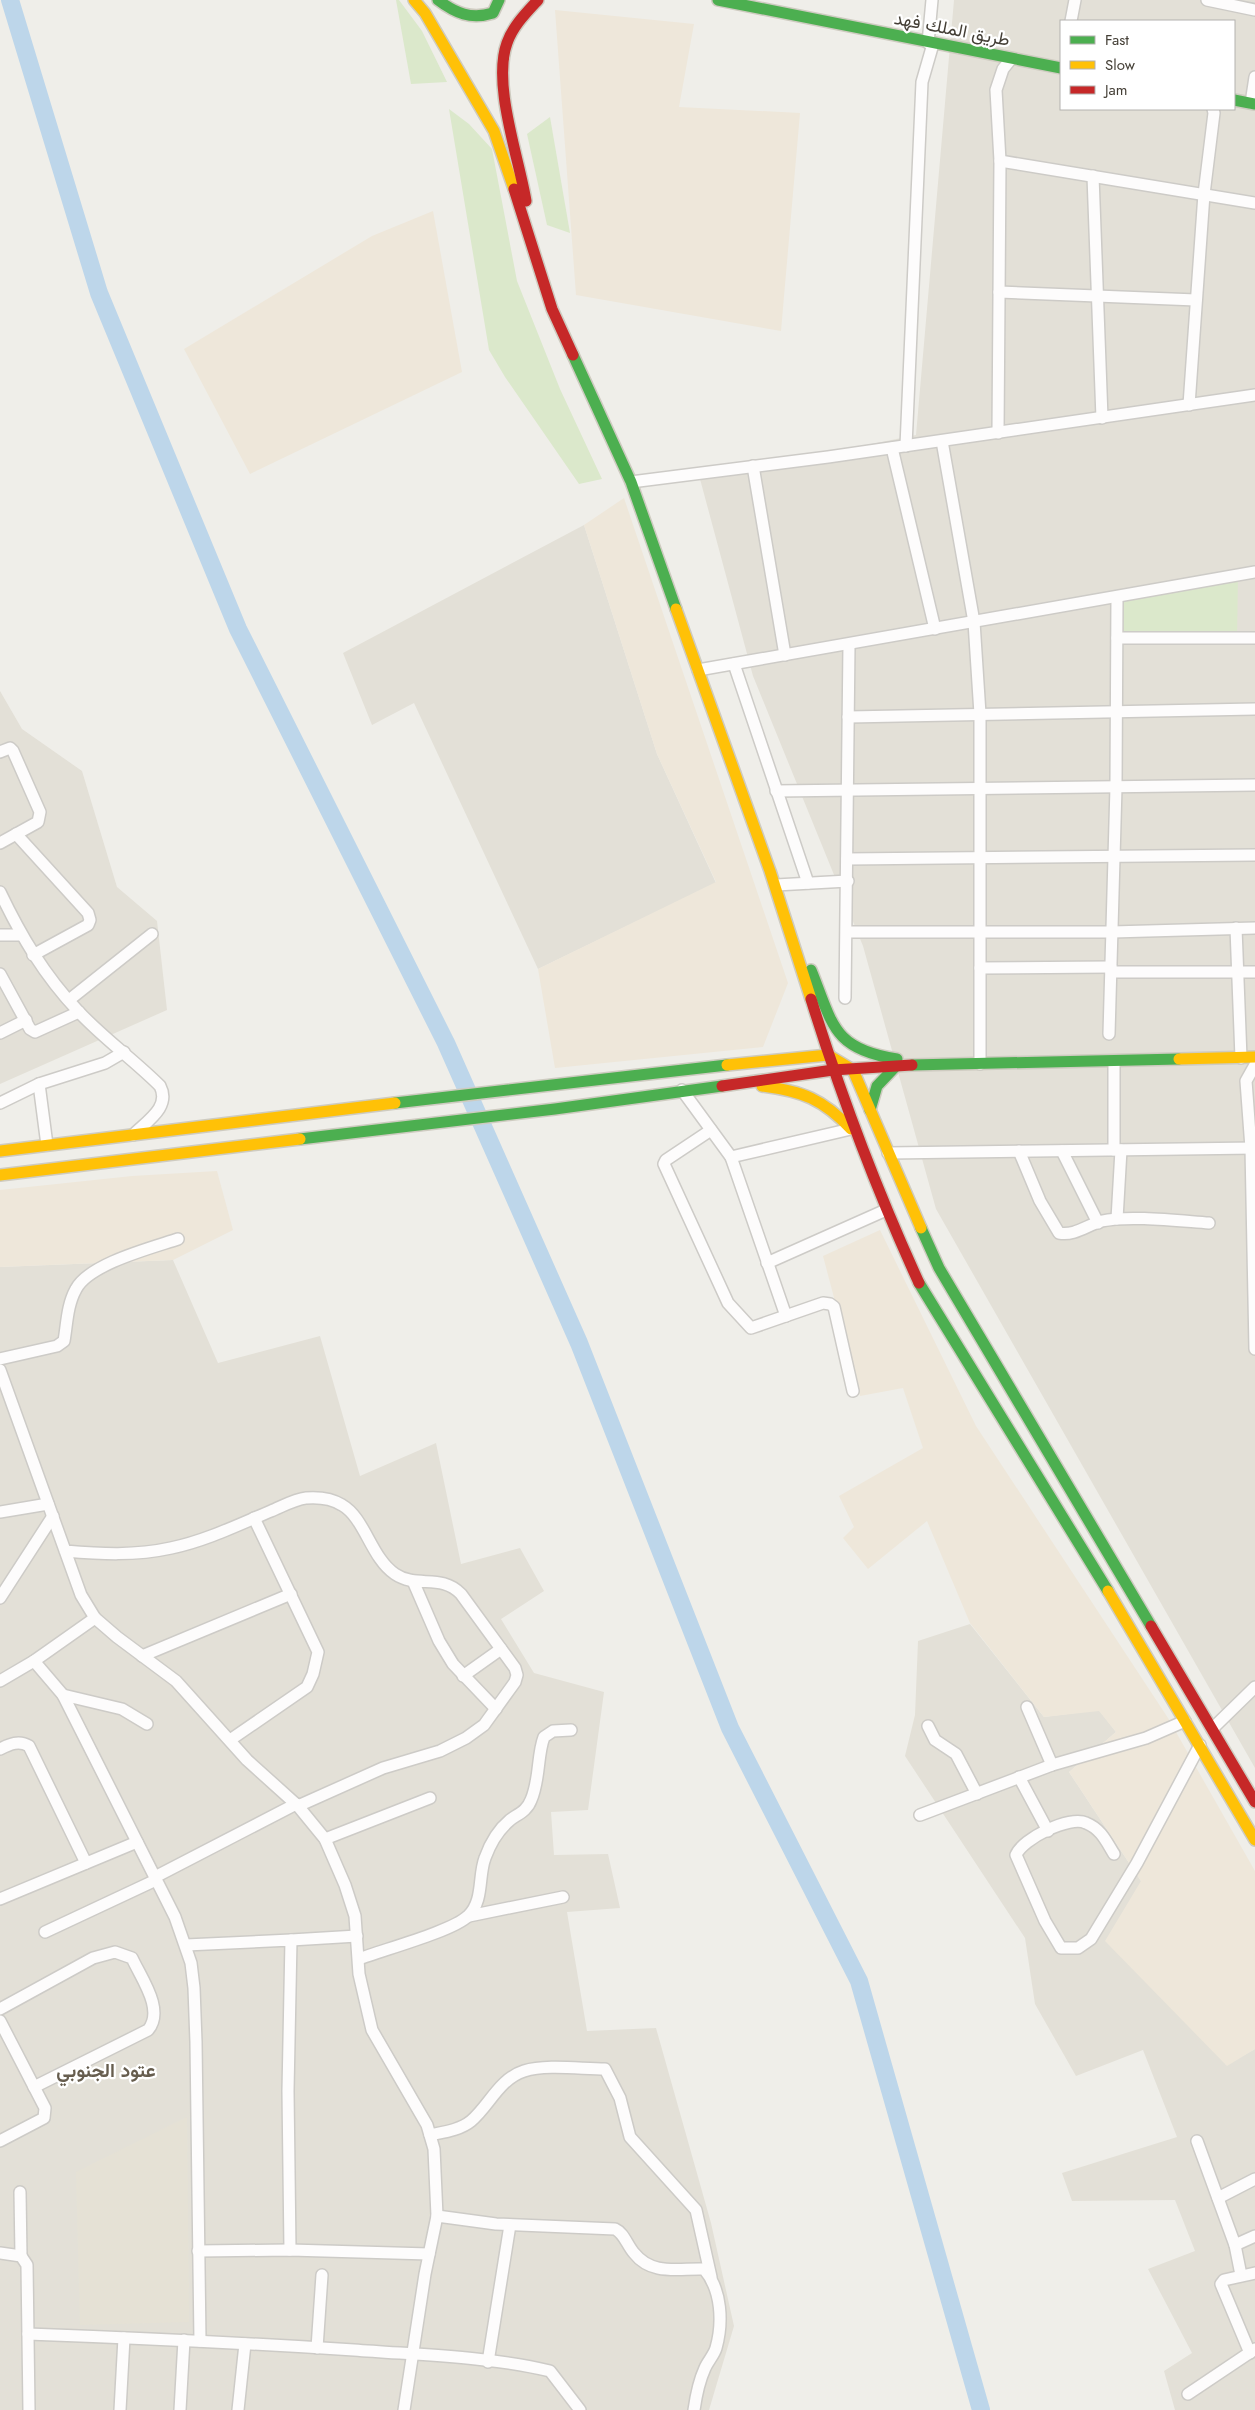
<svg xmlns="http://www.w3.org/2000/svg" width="1255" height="2410" font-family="Jost,Vazirmatn,sans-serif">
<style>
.residential{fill:#e3e0d7;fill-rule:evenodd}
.commercial{fill:#eee7da}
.education{fill:#e5e1d5}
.green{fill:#dbe8cb}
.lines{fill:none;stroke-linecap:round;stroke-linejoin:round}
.river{stroke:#bdd6ea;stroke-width:18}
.street-casing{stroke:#cdcbc7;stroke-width:14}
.fast-casing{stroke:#cecbc0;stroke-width:14}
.slow-casing{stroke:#cecbc0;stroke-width:14}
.jam-casing{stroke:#cecbc0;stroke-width:14}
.street{stroke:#fdfcfc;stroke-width:11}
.fast{stroke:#4caf50;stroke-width:11}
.slow{stroke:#ffc107;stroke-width:11}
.jam{stroke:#c62828;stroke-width:11}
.labels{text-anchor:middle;stroke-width:4.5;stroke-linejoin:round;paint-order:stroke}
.street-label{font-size:18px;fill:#443f36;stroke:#fff}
.neighbourhood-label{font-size:19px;font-weight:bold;fill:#665d4e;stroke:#fff}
</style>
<rect width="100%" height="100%" fill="#efeee9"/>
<g class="residential">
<path d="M954,0H1255V1768L936,1209L863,946L753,676L700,479L916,435ZM1061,21H1234V109H1061Z"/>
<path d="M584,525L657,754L716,883L538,969L414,703L372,725L343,653Z"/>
<path d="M0,691L22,729L82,771L117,887L157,921L167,1010L0,1084Z"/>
<path d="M173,1260L218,1363L320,1336L360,1476L436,1443L461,1564L520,1548L544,1591L501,1619L534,1673L604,1692L588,1810L551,1812L554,1855L608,1854L620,1908L567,1912L587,2031L656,2028L711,2223L734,2326L709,2410H0V1267Z"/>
<path d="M970,1624L1044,1717L1099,1710L1116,1732L1069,1772L1141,1881L1226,2065L1255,2049V2410H1175L1164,2371L1192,2353L1148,2269L1195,2251L1175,2200L1072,2201L1062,2173L1177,2137L1143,2050L1076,2076L1035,2004L1025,1938L905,1756L915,1715L918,1641Z"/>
</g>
<g class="commercial">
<path d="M555,10L694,24L679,107L800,113L781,331L576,295Z"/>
<path d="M433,211L462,372L250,474L184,349L372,236Z"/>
<path d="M624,498L788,983L763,1047L555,1068L538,969L716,882L657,754L584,525Z"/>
<path d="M217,1171L233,1230L173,1260L0,1267V1190L132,1176Z"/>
<path d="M880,1230L976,1426L1168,1718L1255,1871V2049L1227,2066L1105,1941L1141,1881L1069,1772L1116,1732L1099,1711L1044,1717L970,1623L927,1521L868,1569L843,1538L854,1527L839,1496L923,1448L903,1388L860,1396L823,1256Z"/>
</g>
<path class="education" d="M187,2117L189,2322L80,2325L76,2172Z"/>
<g class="green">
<path d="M368,0H399L422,31L447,82L411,84L396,0Z"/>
<path d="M449,109L469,124L492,149L517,281L560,389L602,479L579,484L505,377L489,350Z"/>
<path d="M550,117L570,233L547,225L527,134Z"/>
<path d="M1238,575L1237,638H1117V597Z"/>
</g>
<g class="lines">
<path class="river" d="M10,0L99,293L238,629L446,1043L579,1343L730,1728L859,1981L981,2410"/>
<g class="street-casing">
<g id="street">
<path d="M1207,0L1255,10"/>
<path d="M1071,21L1075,0"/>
<path d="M928,43L932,0"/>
<path d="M1251,103L1255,77"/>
<path d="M1000,161L1255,203"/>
<path d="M1093,176L1102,418"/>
<path d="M999,292L1196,300"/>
<path d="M1189,405L1204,194L1214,113L1213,109"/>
<path d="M998,433L1000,161L996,90L1003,69L1011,59"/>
<path d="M942,441L974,622L980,714V1064"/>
<path d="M906,446L922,82L933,44"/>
<path d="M892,448L935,629"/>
<path d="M753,466L785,655"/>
<path d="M631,482L828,457L1255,395"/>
<path d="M1117,638H1255"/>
<path d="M734,664L808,883"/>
<path d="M698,670L1255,572"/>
<path d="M848,717L1255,709"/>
<path d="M0,752L10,748L13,751L40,812L38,822L0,843"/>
<path d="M776,791L1255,785"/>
<path d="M16,834L88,913L90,920L88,925L33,955"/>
<path d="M847,859L1255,855"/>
<path d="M776,885L848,881"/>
<path d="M0,892C21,936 44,975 78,1011C103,1038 134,1060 160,1086C171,1107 147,1121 133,1135"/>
<path d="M1236,928L1241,1058"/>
<path d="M847,932H1112L1255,928"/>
<path d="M0,935H21"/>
<path d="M980,968L1111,967"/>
<path d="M1111,972H1255"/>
<path d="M0,974L30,1029L35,1032L79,1012"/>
<path d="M845,998L849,645"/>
<path d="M69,1000L152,934"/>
<path d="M0,1033L26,1020"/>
<path d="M1109,1034L1116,787L1117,597"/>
<path d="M1114,1061V1150"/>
<path d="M1255,1065L1246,1081L1251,1148L1255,1349"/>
<path d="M39,1084L47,1145"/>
<path d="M682,1090L731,1157L851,1129"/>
<path d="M0,1103L39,1084L105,1063L124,1052"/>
<path d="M711,1130L666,1160L664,1164L728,1303L751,1328L823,1303L830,1304L834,1307L853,1391"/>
<path d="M1019,1151L1040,1201L1059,1233C1075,1236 1087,1225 1102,1221C1129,1215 1180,1221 1209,1223"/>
<path d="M1062,1151L1098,1223"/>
<path d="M888,1153L1255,1148"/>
<path d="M731,1157L786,1316"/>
<path d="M1117,1219L1121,1150"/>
<path d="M767,1263L886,1210"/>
<path d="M0,1359L57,1346L64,1341C67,1324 67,1305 76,1289C89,1264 151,1248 178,1239"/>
<path d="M0,1370L81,1595L95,1618L117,1637L176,1681L247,1760L298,1806L383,1768L440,1751L466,1738L484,1725L515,1682L517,1675L515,1668L461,1594C441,1573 417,1589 395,1574C371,1558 365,1518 342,1505C331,1498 319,1497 306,1498C295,1499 281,1507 271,1511C238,1525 205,1541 171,1548C135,1556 101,1554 65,1551"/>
<path d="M0,1512L48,1504"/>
<path d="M413,1581L439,1641L453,1664L496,1709"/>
<path d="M0,1598L53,1516"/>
<path d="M142,1656L291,1594"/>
<path d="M34,1661L63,1695L175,1917L191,1963L194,1988L196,2042L200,2341"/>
<path d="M463,1676L501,1649"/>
<path d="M0,1681L34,1661L95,1618"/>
<path d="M63,1695L122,1709L147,1724"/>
<path d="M1027,1707L1052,1765"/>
<path d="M928,1726L935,1740L956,1754L977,1794"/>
<path d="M1212,1729L1255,1687"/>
<path d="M230,1740L307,1687L313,1674L318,1652L254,1518"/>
<path d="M0,1749C10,1744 19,1740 29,1746L86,1863"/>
<path d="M1019,1777L1048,1831"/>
<path d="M298,1806L325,1839L345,1885L355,1916L359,1974L372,2030L427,2125L434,2149L437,2216L425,2274L404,2410"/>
<path d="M920,1815L1052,1765L1146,1738L1185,1721"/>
<path d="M325,1839L430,1798"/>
<path d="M1114,1854C1106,1841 1101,1829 1086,1823C1070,1815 1022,1839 1016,1855L1045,1921L1061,1948H1078L1091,1939L1137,1863L1200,1745"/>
<path d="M155,1877L296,1804"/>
<path d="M0,1899L137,1842"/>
<path d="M469,1916L563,1897"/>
<path d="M45,1932L156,1880"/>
<path d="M291,1940L357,1936"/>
<path d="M186,1945L291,1940L288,2091L290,2250"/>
<path d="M359,1959C382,1950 453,1931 468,1916C484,1901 478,1876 485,1858C490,1844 498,1830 510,1820C518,1814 527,1811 531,1800C540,1780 537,1755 544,1737L553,1731L571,1730"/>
<path d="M0,2009L93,1958L115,1952L132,1958C141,1978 165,2010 148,2030L34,2087"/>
<path d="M0,2021L45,2108L44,2118L0,2141"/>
<path d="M430,2135C444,2132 460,2130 471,2121C489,2106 499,2079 524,2071C546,2064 581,2069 605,2069L620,2098L630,2137L696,2210L711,2277"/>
<path d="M1197,2141L1235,2245L1255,2236"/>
<path d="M20,2192L21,2256"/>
<path d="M1218,2198L1255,2179"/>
<path d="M437,2216L496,2224L615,2229C624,2233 627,2245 634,2253C652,2276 679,2268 704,2269C722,2290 723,2323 716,2348C714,2355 708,2361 705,2368C699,2381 696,2396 694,2410"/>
<path d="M1235,2245L1241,2275"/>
<path d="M198,2251L290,2250L429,2254"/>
<path d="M0,2253L21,2256L27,2265L29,2410"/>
<path d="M28,2334C137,2338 245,2343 354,2350C417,2355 488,2356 550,2371L580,2410"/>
<path d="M317,2348L322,2275"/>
<path d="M1250,2353L1221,2284L1224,2280L1255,2273"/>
<path d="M488,2362L510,2225"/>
<path d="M1188,2394L1255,2349"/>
<path d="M120,2410L124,2338"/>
<path d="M180,2410L184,2340"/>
<path d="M238,2410L245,2344"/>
</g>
</g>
<g class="fast-casing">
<g id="fast">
<path d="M438,0C455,13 471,20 493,13L499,0"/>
<path d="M718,0L1061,68"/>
<path d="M1234,100L1255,104"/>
<path d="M573,355L631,482L676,609"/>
<path d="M811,970C833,1024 832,1049 897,1059"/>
<path d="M912,1065L1179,1059"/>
<path d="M395,1103L727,1065"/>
<path d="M870,1110L877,1086L897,1065"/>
<path d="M300,1139L555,1109L722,1086"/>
<path d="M921,1228L939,1268L1151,1626"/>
<path d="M919,1283L1108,1591"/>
</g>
</g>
<g class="slow-casing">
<g id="slow">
<path d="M414,0L425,13L494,131L514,189"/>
<path d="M676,609L770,871L811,999"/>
<path d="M1179,1059L1255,1057"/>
<path d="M727,1065L828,1055L853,1070L921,1228"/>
<path d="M762,1086C802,1091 823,1099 851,1129"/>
<path d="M0,1151L395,1103"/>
<path d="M0,1175L300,1139"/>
<path d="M1108,1591L1255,1840"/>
</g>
</g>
<g class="jam-casing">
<g id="jam">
<path d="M514,189L552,309L573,355"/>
<path d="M526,201C519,158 492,84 507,43C513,26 526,13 538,0"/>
<path d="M811,999C841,1096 877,1191 919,1283"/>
<path d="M722,1086L833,1070L912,1065"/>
<path d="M1151,1626L1255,1802"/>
</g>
</g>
<use href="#street" class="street"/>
<use href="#fast" class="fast"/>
<use href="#slow" class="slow"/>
<use href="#jam" class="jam"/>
</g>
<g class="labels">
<g class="street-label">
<text transform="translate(952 29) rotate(11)" y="6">طريق الملك فهد</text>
</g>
<g class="neighbourhood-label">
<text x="106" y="2077">عتود الجنوبي</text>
</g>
</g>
<rect x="1060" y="20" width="175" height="90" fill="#ffffff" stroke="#b4b2af"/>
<rect x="1070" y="36" width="25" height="8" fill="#4caf50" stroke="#b4b2af"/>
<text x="1105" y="45" font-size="15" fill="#443f36">Fast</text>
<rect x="1070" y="61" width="25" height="8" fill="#ffc107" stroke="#b4b2af"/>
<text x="1105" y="70" font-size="15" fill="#443f36">Slow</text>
<rect x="1070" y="86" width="25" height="8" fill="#c62828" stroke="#b4b2af"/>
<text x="1105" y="95" font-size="15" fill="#443f36">Jam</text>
</svg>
